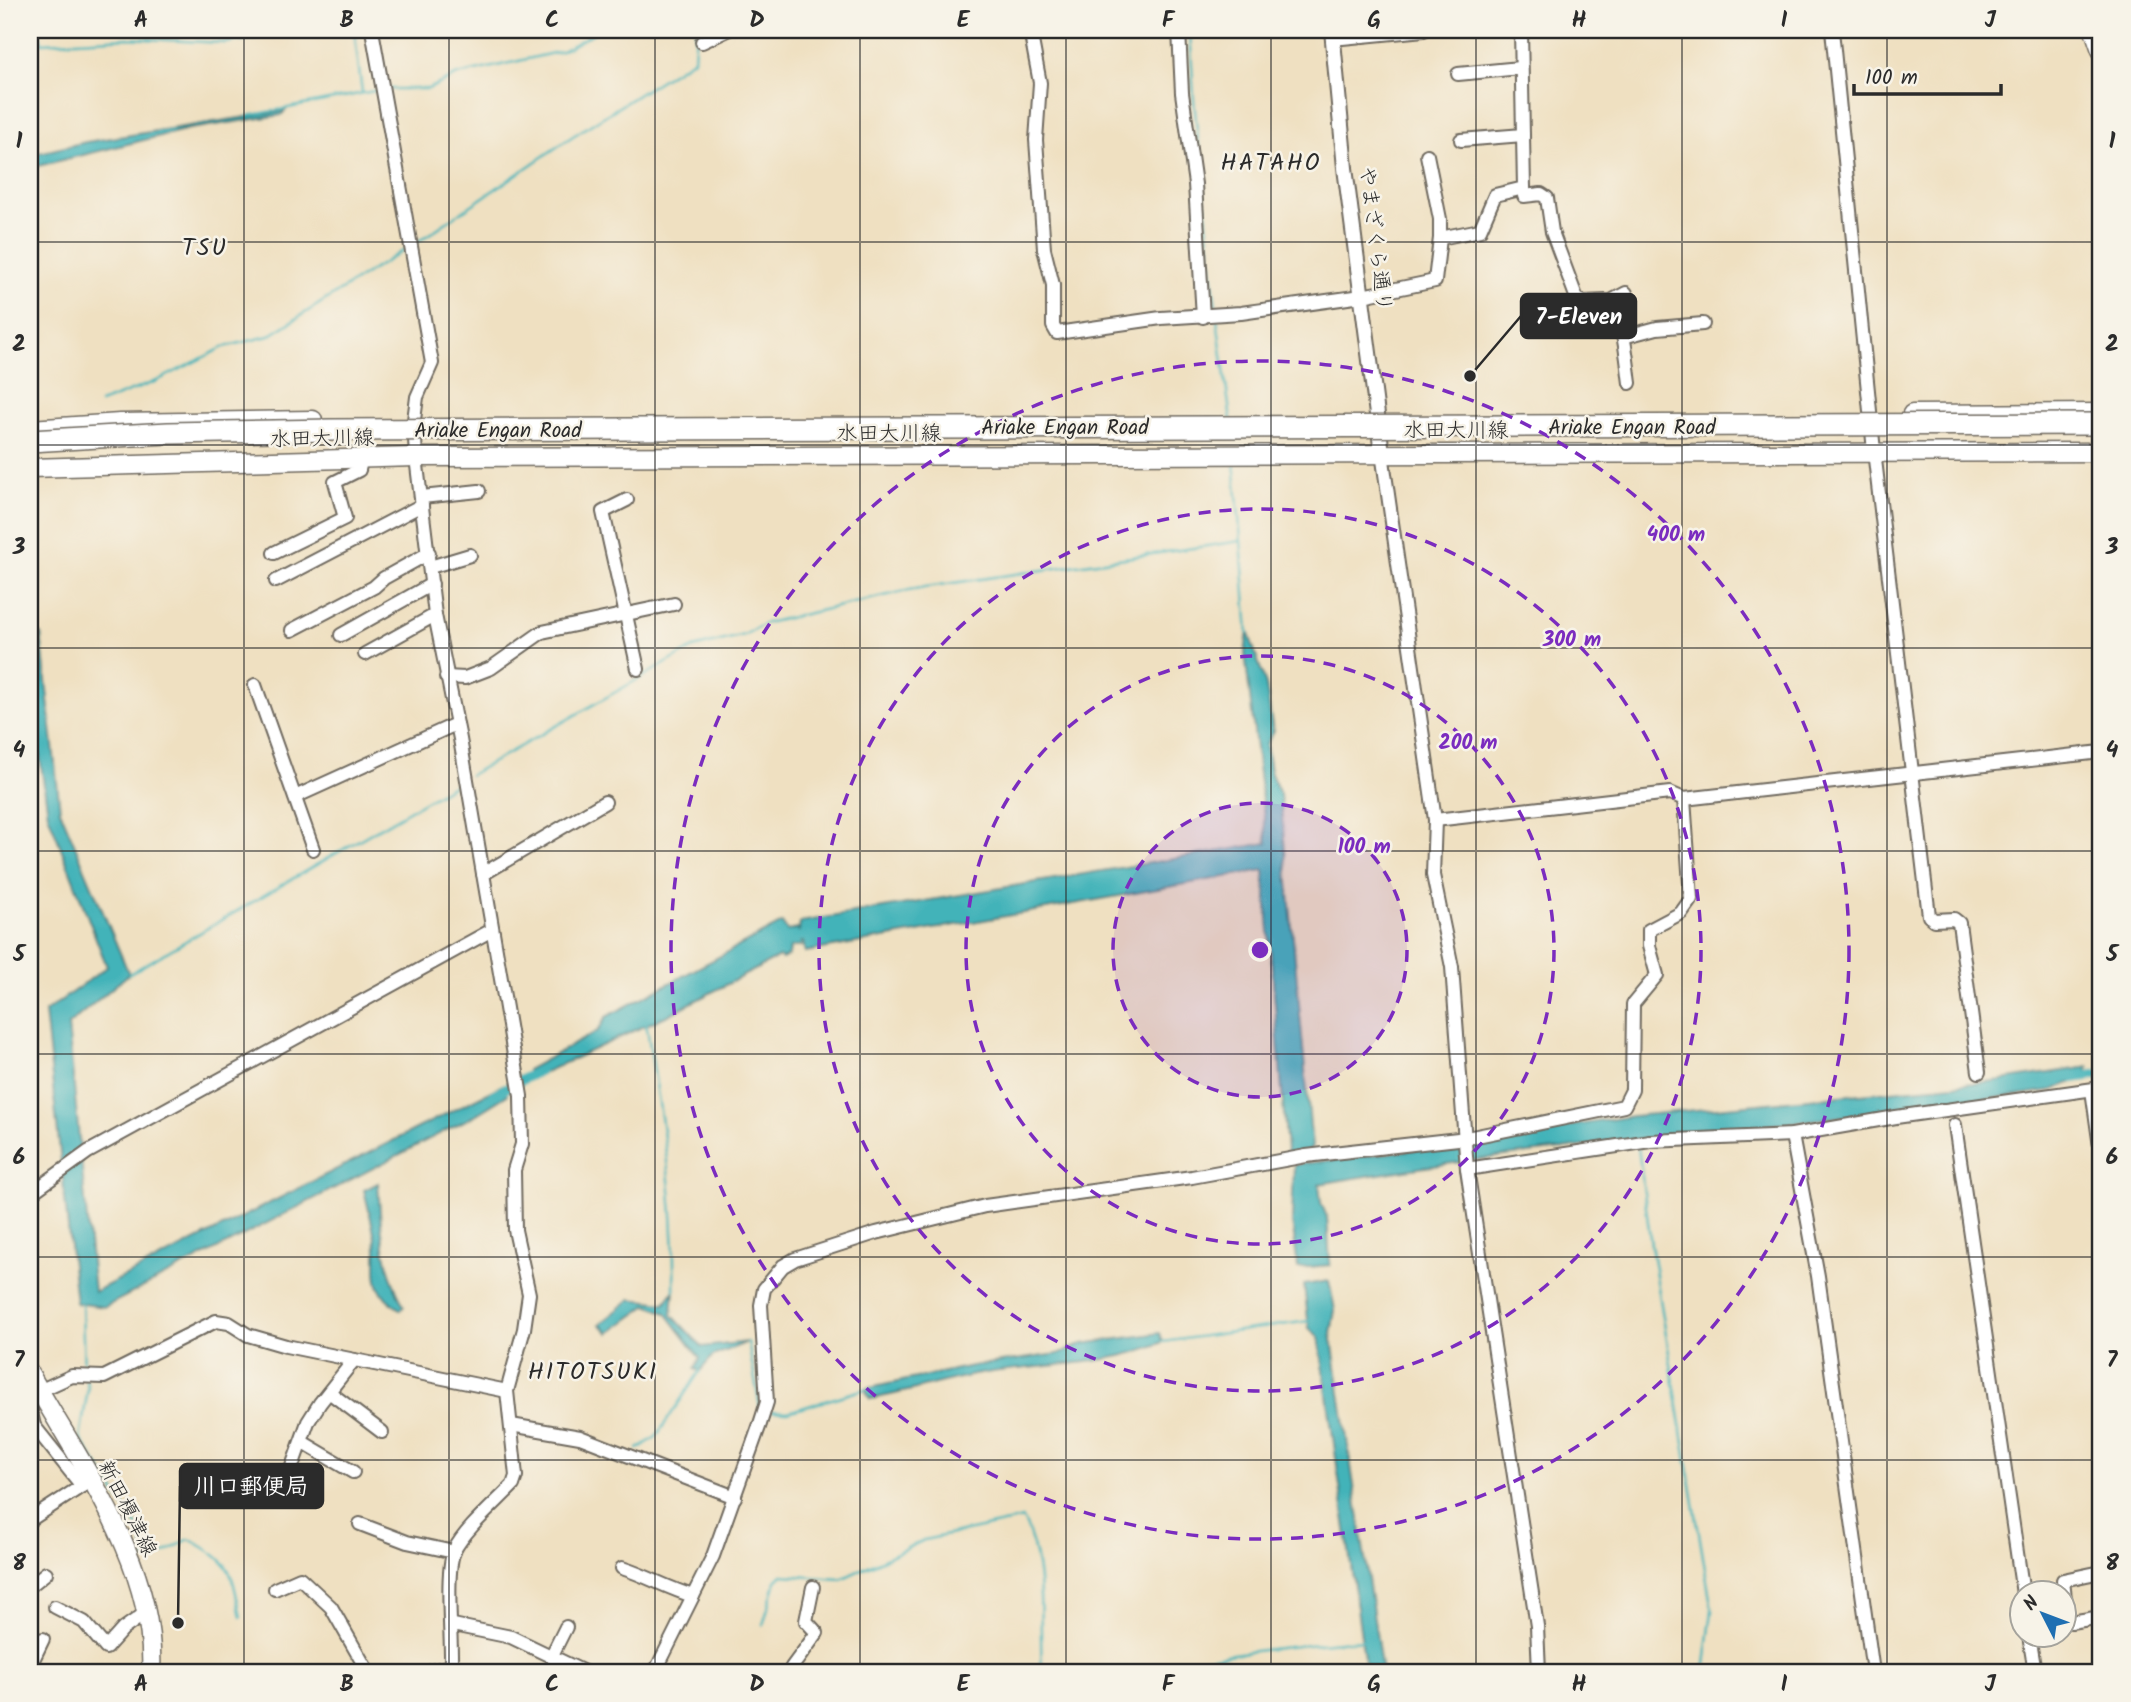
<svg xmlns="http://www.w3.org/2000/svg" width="2131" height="1702" font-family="Kalam,'Klee One',sans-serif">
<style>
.water{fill:#43b3b9;stroke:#376f72;stroke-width:2}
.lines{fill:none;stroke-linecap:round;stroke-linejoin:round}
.stream{stroke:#43b3b9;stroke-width:2.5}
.canal{stroke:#43b3b9;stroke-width:10}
.minor-casing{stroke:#706a60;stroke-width:16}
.tertiary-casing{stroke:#706a60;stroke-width:18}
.secondary-casing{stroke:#706a60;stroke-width:21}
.minor{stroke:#fff;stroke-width:12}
.tertiary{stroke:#fff;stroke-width:14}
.secondary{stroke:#fff;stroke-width:18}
.motorway-bridge-casing{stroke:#706a60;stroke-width:24;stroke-linecap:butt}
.motorway-bridge{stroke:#fff;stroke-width:21}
.grid{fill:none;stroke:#2b2b2b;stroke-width:2;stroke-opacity:0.55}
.ring{fill:none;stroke:#7b2cbf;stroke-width:3.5;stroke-dasharray:12 9}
.labels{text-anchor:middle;stroke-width:5;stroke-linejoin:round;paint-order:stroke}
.street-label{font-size:21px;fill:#2b2b2b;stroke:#f7f3e8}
.quarter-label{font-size:24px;letter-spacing:2px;fill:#2b2b2b;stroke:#f7f3e8}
.centre{fill:#7b2cbf;stroke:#f7f3e8;stroke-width:3.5}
.ring-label{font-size:21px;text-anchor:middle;font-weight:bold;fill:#7b2cbf;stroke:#f7f3e8;stroke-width:5;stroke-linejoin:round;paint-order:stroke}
.leader{fill:none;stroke:#2b2b2b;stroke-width:2.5}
.callout-dot{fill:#2b2b2b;stroke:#f7f3e8;stroke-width:2.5}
.callout{fill:#2b2b2b;stroke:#2b2b2b;stroke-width:2.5}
.callout-label{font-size:23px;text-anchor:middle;font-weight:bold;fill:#fff}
.neatline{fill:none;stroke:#2b2b2b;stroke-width:2.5}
.grid-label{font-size:23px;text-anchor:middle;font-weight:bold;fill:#2b2b2b}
</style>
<rect width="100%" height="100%" fill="#f7f3e8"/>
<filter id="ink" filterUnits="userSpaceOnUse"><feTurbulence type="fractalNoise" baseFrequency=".0143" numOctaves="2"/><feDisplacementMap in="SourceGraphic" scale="14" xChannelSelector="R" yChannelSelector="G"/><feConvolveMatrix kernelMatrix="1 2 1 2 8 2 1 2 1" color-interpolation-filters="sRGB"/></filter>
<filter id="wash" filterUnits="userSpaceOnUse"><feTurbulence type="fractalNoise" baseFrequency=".00686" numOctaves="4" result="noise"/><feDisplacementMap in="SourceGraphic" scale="28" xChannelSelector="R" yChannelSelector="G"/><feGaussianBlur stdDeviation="1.57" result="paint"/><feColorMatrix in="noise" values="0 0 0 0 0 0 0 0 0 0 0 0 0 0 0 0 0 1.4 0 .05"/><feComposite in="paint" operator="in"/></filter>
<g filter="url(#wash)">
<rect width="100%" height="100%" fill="#efe0c1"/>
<g class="water">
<path d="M285,111L281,115L189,129L30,168V155L86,142Z"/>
<path d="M1248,631L1266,685L1273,732L1266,745L1270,772L1280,794L1312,1147L1308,1151L1290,1154L1287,1151L1264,870L805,952L803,942H801V946L790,948L789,955L782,959L779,957L670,1014L528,1080L527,1070L598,1031L606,1017L782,923L787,931L798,929L799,932L800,922L1267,843L1245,653Z"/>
<path d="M41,634L60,810L129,974L68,1025L94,1292L503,1085L507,1095L472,1117L105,1307L76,1303L45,1012L107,967L48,814L30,687V638Z"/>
<path d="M2089,1067L2083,1078L2053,1090C1808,1125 1562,1142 1319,1184L1321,1203L1327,1217L1330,1265L1298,1268L1292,1221L1294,1165L1458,1144L1633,1116L1995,1081Z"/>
<path d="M378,1183C381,1228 382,1267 404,1306L401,1310C365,1286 380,1272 375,1238C372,1222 368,1206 364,1190Z"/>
<path d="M1329,1281L1335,1310L1331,1333L1382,1672H1366L1319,1337L1309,1328L1304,1285Z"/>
<path d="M674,1290L672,1315L702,1347L748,1342L713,1356L700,1371L695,1369L700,1358L666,1313L648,1305L609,1333L600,1324L631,1299L665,1303Z"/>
<path d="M1160,1333L1163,1342C1105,1368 1041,1363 980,1374C943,1380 908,1393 870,1399L865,1389L972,1366L1058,1354L1082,1344Z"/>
</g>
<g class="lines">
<g class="stream">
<path d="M38,30L42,43L127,38L225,43L303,30"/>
<path d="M354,30L362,92"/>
<path d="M1190,30L1194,101L1216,309"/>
<path d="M386,89H428L458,75L562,51L599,30"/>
<path d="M248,116L379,90"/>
<path d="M416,243L573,136L694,59L696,30"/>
<path d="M1217,319L1231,420"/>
<path d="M100,403L157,381L224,347L269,336L407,248"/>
<path d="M1234,461L1241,541"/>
<path d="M470,775L693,648L744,635L766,623L919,588L1241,541L1248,634"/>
<path d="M129,974L462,780"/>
<path d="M646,1023C661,1112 676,1200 674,1290"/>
<path d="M1638,1147L1651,1245L1712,1611L1704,1672"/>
<path d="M82,1304L84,1374"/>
<path d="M748,1342L760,1407"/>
<path d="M1163,1342L1309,1321"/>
<path d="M86,1380L88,1388L80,1438L140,1530L146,1559L163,1554L189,1539C233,1563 231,1569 241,1617"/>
<path d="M770,1411L788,1412L865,1389"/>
<path d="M638,1449L656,1437L700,1371"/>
<path d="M763,1625L776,1581L782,1575L841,1579L924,1540L1023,1519C1046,1563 1039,1623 1042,1672"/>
<path d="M1140,1672C1211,1654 1290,1646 1364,1640"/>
</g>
<g class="canal">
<path d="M2073,1078L2101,1074"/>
<path d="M493,1095L540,1070"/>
</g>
</g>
</g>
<g filter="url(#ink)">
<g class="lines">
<g class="minor-casing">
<g id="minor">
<path d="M372,30L432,363L417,397L414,420L416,457L435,615L460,739L521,1096L522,1144L514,1170L515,1230L529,1294L524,1329L507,1391L516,1476L513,1485C497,1502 464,1530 454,1551C445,1573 452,1638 451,1666"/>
<path d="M1030,30L1040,83L1036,140L1044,249L1053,285V326L1057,333L1161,318L1241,313L1362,296L1435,281L1440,238L1480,230L1495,195L1524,188L1521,30"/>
<path d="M1179,30L1182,93L1195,184L1203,317"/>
<path d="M1832,30L1874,451L1929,916L1934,920L1954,919L1959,923L1979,1072"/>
<path d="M1332,39L1424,30"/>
<path d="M702,42L728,30"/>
<path d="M1458,74L1520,68"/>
<path d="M1461,140L1523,135"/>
<path d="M1427,155L1440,219V238"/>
<path d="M1524,188V196L1541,194L1547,198L1552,232L1577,299L1584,302L1607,301C1624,312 1627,363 1630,383"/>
<path d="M1609,302L1626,293"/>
<path d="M1623,337L1657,328L1703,324"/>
<path d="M1382,453L1435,820L1433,875L1452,967L1467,1169L1537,1626L1539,1672"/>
<path d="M422,497L479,491"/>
<path d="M627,500L603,512L638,669"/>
<path d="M274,553L345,518L335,482L359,470L361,461"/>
<path d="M430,567L470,555"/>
<path d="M276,581L422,505"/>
<path d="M292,630L374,587L384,578L429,553"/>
<path d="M341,635L432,584"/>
<path d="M365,654L435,615"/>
<path d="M446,677L465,678L491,668L542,632L674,604"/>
<path d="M255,685L313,849"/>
<path d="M295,797L456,724"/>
<path d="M1435,820L1670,793L1684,799L2101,752"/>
<path d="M483,874L605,802"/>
<path d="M2092,1090L2101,1154"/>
<path d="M1955,1125L2023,1594"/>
<path d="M1792,1135L1818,1276L1873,1672"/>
<path d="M1467,1169L1650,1141L1792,1135L1896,1117L2101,1088"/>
<path d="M30,1194L88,1152L492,930"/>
<path d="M39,1391L72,1376L104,1377L216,1321L229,1323L248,1335L286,1346L507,1391"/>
<path d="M329,1392L382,1432"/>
<path d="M30,1408L34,1426L82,1486"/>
<path d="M511,1425L580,1437L735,1497"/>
<path d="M302,1442L353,1472"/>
<path d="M272,1479L289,1475L308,1422L320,1403L354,1360"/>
<path d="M30,1520L88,1482"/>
<path d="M360,1524L407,1542L454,1552"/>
<path d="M622,1568C647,1576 667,1588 693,1596"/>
<path d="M2101,1572L2063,1580L2067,1618L2071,1622L2101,1617"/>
<path d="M30,1586L46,1573"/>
<path d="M275,1589L300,1578L331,1607L368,1672"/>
<path d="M55,1607L84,1622L106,1648L123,1629L147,1612"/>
<path d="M453,1625L511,1637L584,1672"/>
<path d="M2029,1636L2035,1672"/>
<path d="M551,1657L566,1627"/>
<path d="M30,1666L43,1639"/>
<path d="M429,1672L451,1666L480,1672"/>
<path d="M655,1672L713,1556L760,1424L767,1402L761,1305L764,1289L783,1266L795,1259L876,1233L985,1206L1192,1177L1306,1156L1467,1138L1624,1106L1632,1090L1633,1004L1657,975L1649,946V930L1681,913L1691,899L1684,799"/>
<path d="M796,1672L792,1667L817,1633L806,1621L813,1587"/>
</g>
</g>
<g class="tertiary-casing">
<path id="tertiary" d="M1332,30L1345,168L1382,453"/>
</g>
<g class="secondary-casing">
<g id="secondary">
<path d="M2094,30L2101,50"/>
<path d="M1912,414L2101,413"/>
<path d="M30,429L120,423L313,420"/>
<path d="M30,468L416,457L2101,452"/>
<path d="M30,1374C80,1464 157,1566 151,1672"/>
</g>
</g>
<use href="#minor" class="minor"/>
<use href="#tertiary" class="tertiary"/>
<use href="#secondary" class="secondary"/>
<g class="motorway-bridge-casing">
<path id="motorway-bridge" d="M30,441L168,433L331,430L2101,424"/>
</g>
<use href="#motorway-bridge" class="motorway-bridge"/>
</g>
</g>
<path class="grid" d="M244,30V1672M449,30V1672M655,30V1672M860,30V1672M1066,30V1672M1271,30V1672M1476,30V1672M1682,30V1672M1887,30V1672M30,242H2101M30,445H2101M30,648H2101M30,851H2101M30,1054H2101M30,1257H2101M30,1460H2101"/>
<circle cx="1260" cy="950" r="147" fill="#7b2cbf" fill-opacity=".12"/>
<g class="ring">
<circle cx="1260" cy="950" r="147"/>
<circle cx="1260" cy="950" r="294"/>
<circle cx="1260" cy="950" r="441"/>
<circle cx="1260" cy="950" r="589"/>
</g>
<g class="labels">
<g class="street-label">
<text transform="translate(1376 239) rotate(83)" y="7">やまざくら通り</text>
<text x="1065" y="434">Ariake Engan Road</text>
<text x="1632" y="434">Ariake Engan Road</text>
<text x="498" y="437">Ariake Engan Road</text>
<text x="1456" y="437">水田大川線</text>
<text x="889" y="440">水田大川線</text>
<text transform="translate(322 438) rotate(-1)" y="7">水田大川線</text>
<text transform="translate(128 1508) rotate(63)" y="7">新田榎津線</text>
</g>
<g class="quarter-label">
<text x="1271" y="170">HATAHO</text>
<text x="205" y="255">TSU</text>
<text x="593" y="1379">HITOTSUKI</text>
</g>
</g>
<circle cx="1260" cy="950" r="10" class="centre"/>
<g class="ring-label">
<text x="1676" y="541">400 m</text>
<text x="1572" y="646">300 m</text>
<text x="1468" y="749">200 m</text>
<text x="1364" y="853">100 m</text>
</g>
<path class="leader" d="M1470 376L1521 316M178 1623L180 1486"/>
<g class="callout-dot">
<circle cx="1470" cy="376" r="7"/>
<circle cx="178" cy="1623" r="7"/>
</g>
<g class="callout">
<rect x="1521" y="294" width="115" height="44" rx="7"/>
<rect x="180" y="1464" width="143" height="44" rx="7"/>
</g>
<g class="callout-label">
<text x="1579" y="324">7-Eleven</text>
<text x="251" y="1494">川口郵便局</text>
</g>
<rect width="2131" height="1702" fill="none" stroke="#f7f3e8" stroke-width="77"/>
<g transform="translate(2043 1614) rotate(312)"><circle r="33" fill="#f7f3e8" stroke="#a5a39c" stroke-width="2"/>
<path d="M0-5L12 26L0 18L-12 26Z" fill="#1f6fb2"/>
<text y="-10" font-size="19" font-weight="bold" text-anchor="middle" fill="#2b2b2b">N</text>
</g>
<path d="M1854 84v10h147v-10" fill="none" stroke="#2b2b2b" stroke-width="3.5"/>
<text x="1865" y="84" font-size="21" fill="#2b2b2b" stroke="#f7f3e8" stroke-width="5" paint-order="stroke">100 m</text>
<rect x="38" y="38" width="2054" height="1626" class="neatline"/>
<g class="grid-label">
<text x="141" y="27">A</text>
<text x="347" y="27">B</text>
<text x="552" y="27">C</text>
<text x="757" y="27">D</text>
<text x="963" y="27">E</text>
<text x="1168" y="27">F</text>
<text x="1374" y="27">G</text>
<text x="1579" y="27">H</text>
<text x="1784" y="27">I</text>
<text x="1990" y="27">J</text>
<text x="19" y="148">1</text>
<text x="2112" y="148">1</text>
<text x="19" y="351">2</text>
<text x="2112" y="351">2</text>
<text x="19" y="554">3</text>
<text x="2112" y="554">3</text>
<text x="19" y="757">4</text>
<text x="2112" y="757">4</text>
<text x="19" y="961">5</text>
<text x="2112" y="961">5</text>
<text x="19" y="1164">6</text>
<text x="2112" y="1164">6</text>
<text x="19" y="1367">7</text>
<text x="2112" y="1367">7</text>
<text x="19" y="1570">8</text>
<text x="2112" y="1570">8</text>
<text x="141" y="1691">A</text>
<text x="347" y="1691">B</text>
<text x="552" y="1691">C</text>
<text x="757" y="1691">D</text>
<text x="963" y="1691">E</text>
<text x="1168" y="1691">F</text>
<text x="1374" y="1691">G</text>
<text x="1579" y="1691">H</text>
<text x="1784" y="1691">I</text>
<text x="1990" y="1691">J</text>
</g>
</svg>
